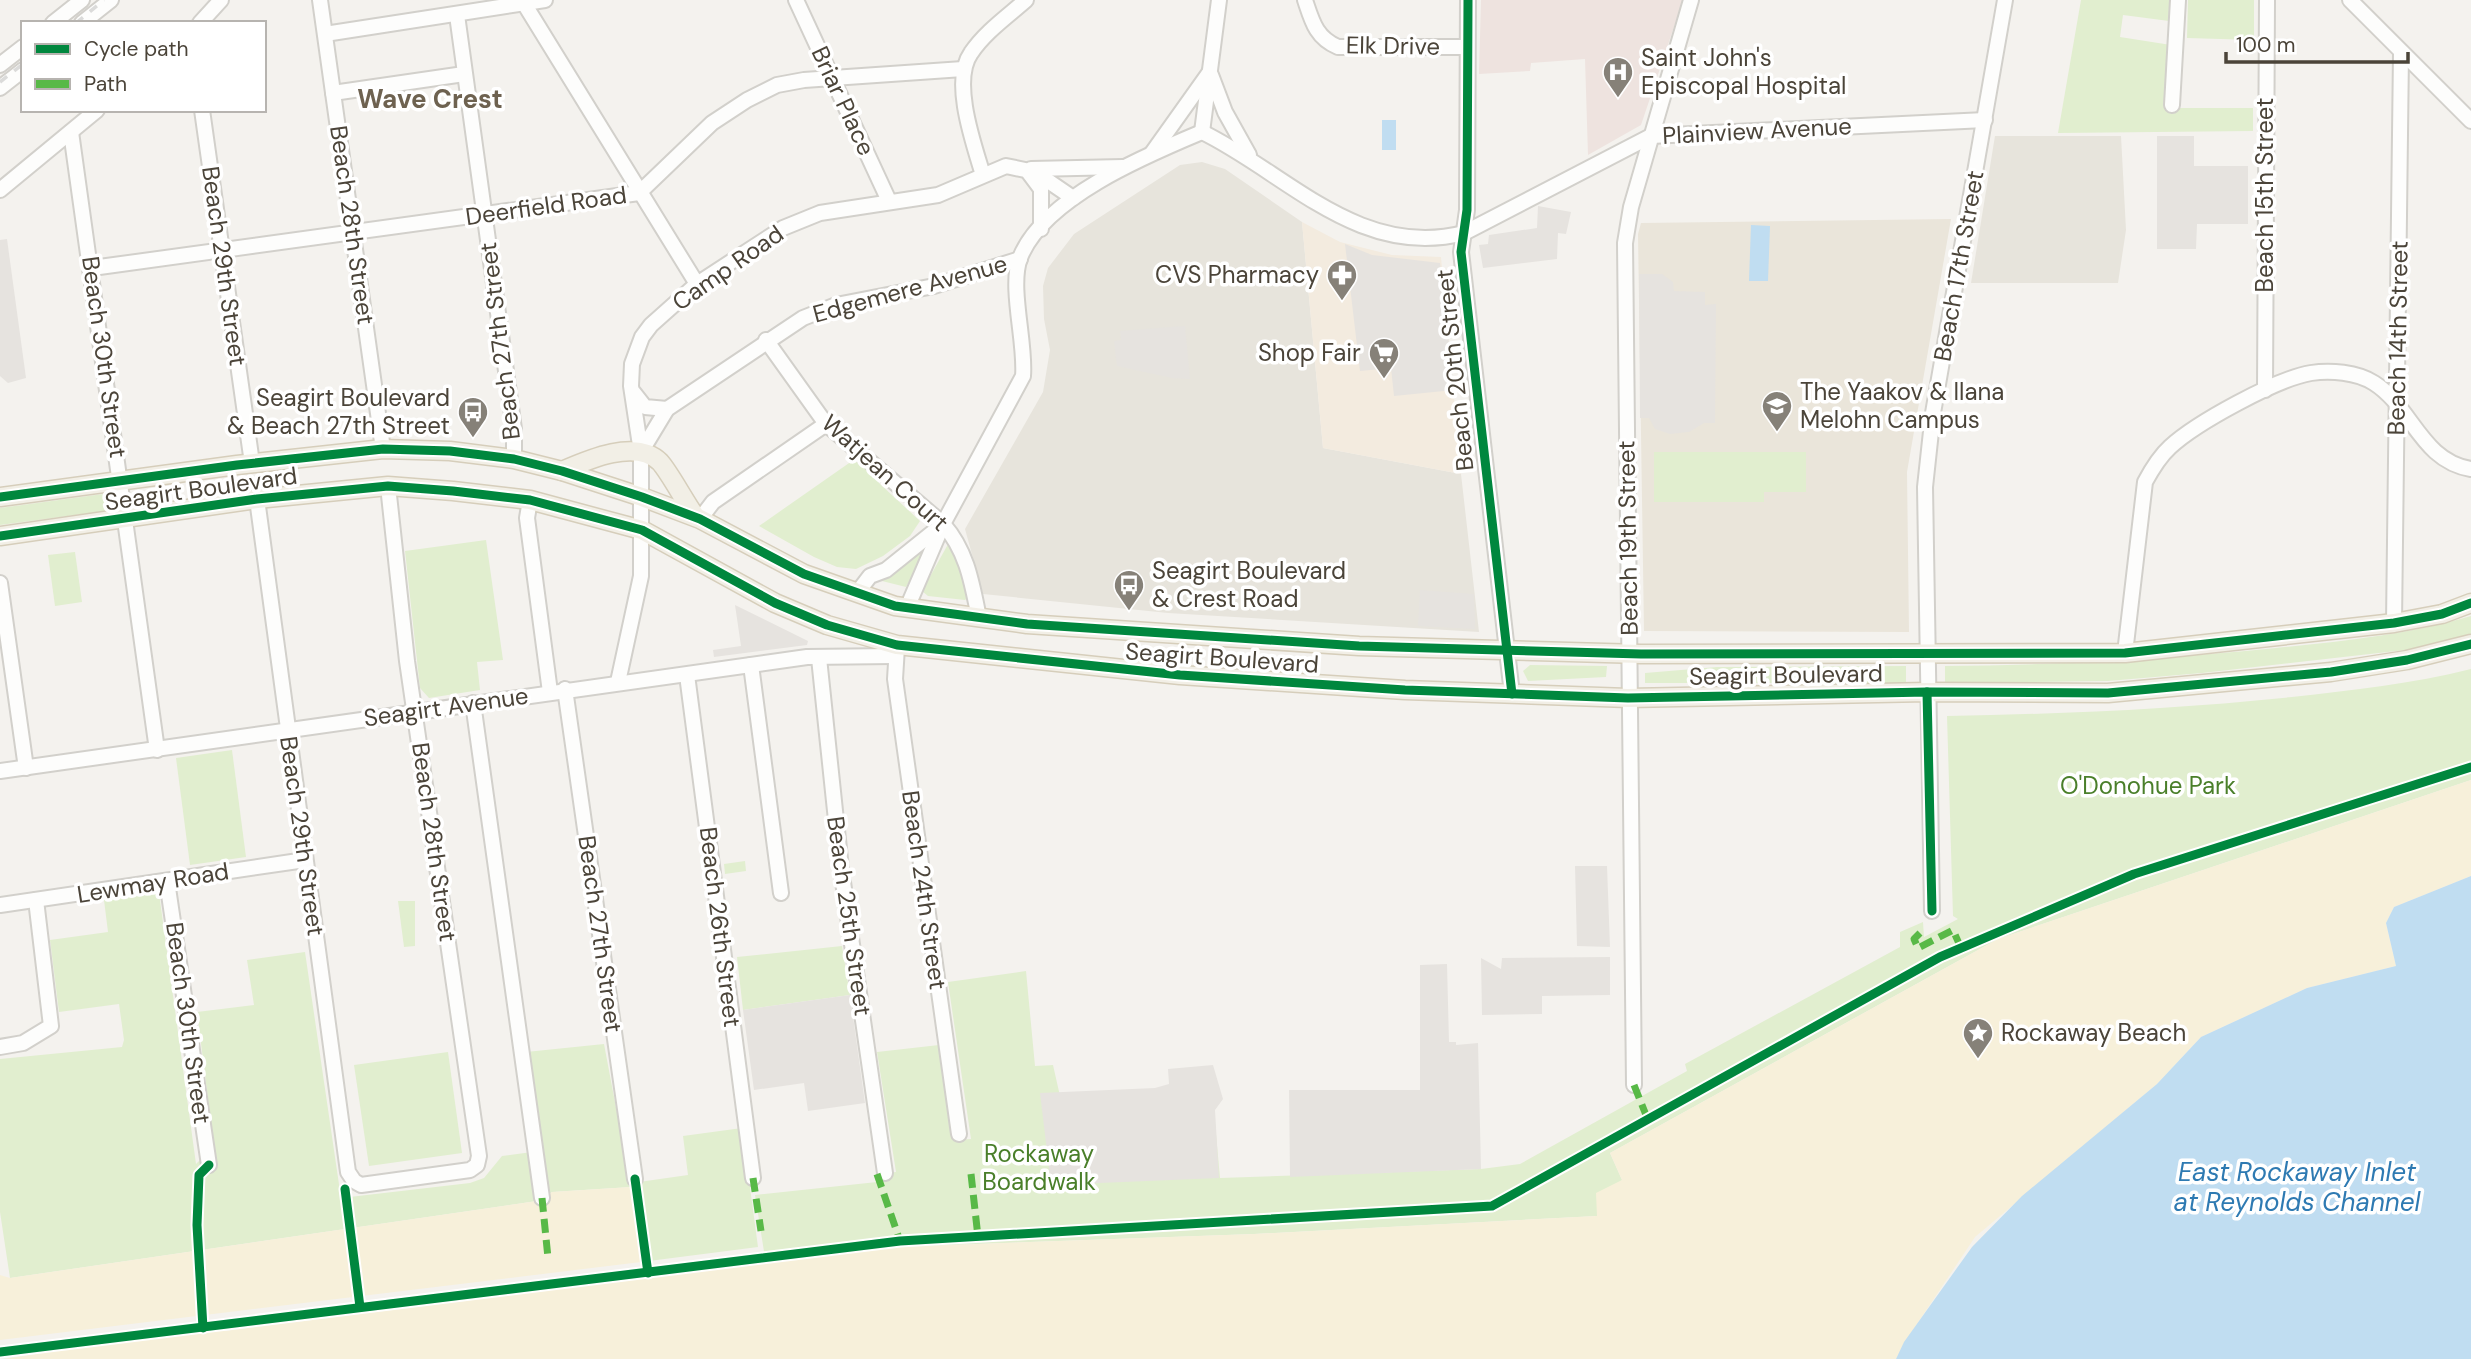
<svg xmlns="http://www.w3.org/2000/svg" width="2471" height="1359" font-family="'DM Sans',sans-serif">
<style>
.residential{fill:#e7e4dc}
.commercial{fill:#f3ebdf}
.education{fill:#eae5da}
.medical{fill:#eee3df}
.green{fill:#e1eecf}
.sand{fill:#f7f0da}
.parking{fill:#e6e3df}
.water{fill:#c0ddf1}
.lines{fill:none;stroke-linecap:round;stroke-linejoin:round}
.minor-casing{stroke:#d2d0cb;stroke-width:18}
.major-casing{stroke:#d6cebb;stroke-width:21}
.minor{stroke:#fdfdfc;stroke-width:14}
.major{stroke:#f2efe6;stroke-width:18}
.rail{stroke:#dbdbda;stroke-width:3.5;stroke-dasharray:9 9;stroke-linecap:butt}
.quiet{stroke:#58b947;stroke-width:7;stroke-dasharray:14 7;stroke-linecap:butt}
.cycleway-casing{stroke:#fff;stroke-width:13}
.cycleway{stroke:#00873e;stroke-width:9}
.labels{text-anchor:middle;stroke-width:7;stroke-linejoin:round;paint-order:stroke}
.street-label{font-size:24px;fill:#4b4439;stroke:#fff}
.poi-label{font-size:24px;fill:#4b4439;stroke:#fff;text-anchor:start}
.park-label{font-size:24px;fill:#4a7f2a;stroke:#fff}
.neighbourhood-label{font-size:26px;font-weight:bold;fill:#6e6250;stroke:#fff}
.water-label{font-size:26px;font-style:italic;fill:#2e7ab2;stroke:#fff}
</style>
<rect width="100%" height="100%" fill="#f4f2ee"/>
<g class="residential">
<path d="M1995,136H2121L2126,230L2118,283H1971Z"/>
<path d="M1202,162L1225,169L1302,222L1323,448L1461,474L1479,632L1168,613L983,594L965,529L1043,392L1050,350L1044,319L1043,286L1048,268L1074,234L1180,165Z"/>
</g>
<path class="commercial" d="M1302,222L1340,242L1392,255L1441,257L1461,474L1323,448Z"/>
<path class="education" d="M1951,219L1907,472L1909,632L1644,631L1638,234L1641,223Z"/>
<path class="medical" d="M1481,0H1683L1641,125L1588,155L1585,59L1531,63L1530,71L1479,74Z"/>
<g class="green">
<path d="M2081,0H2169V21L2123,15L2120,37L2171,45L2169,108H2253V131L2058,133Z"/>
<path d="M2188,0H2254V40L2187,38Z"/>
<path d="M1654,452H1806V492H1764V502H1654Z"/>
<path d="M860,460L880,484L920,521L910,536L883,556L856,569L837,567L814,557L759,526L852,461Z"/>
<path d="M103,494L105,511L0,525V508Z"/>
<path d="M952,537L969,597L965,600L928,596L922,591Z"/>
<path d="M932,539L906,587L878,580Z"/>
<path d="M486,540L503,660L477,662L480,690L429,698L420,688L405,551Z"/>
<path d="M75,552L82,602L55,606L48,555Z"/>
<path d="M2471,616V634L2423,648L2202,673L2108,681L1945,683V666C2057,665 2166,659 2276,648C2343,641 2407,635 2471,616Z"/>
<path d="M1530,665L1607,666L1606,677L1528,681L1523,671Z"/>
<path d="M1906,666V683H1645V673L1717,667Z"/>
<path d="M2471,669V780L1998,939L1610,1153L1622,1180L1597,1216L1254,1234L895,1247L766,1264L755,1195L877,1182L885,1173L896,1172L877,1052L939,1045L957,1140L971,1139L948,982L1026,971L1035,1066L1053,1065L1060,1096L1214,1112L1220,1178L1481,1169L1520,1164L1687,1071L1685,1064L1900,947V932L1923,922L1924,937L1958,919L1953,916L1947,716C2063,714 2177,709 2292,697C2353,690 2412,684 2471,669Z"/>
<path d="M232,750L246,857L190,865L176,758Z"/>
<path d="M745,861L746,871L725,874L724,864Z"/>
<path d="M159,893L196,1164L214,1146L197,1012L254,1005L247,960L305,952L341,1198L470,1183L484,1178L502,1156L532,1152L537,1201L10,1278L0,1212V1059L122,1047L124,1040L119,1004L59,1012L50,940L108,932L104,900Z"/>
<path d="M398,901H415V946L404,947Z"/>
<path d="M842,946L850,995L743,1010L737,957Z"/>
<path d="M604,1044L631,1187L552,1192L544,1197L526,1052Z"/>
<path d="M448,1052L462,1153L369,1166L354,1065Z"/>
<path d="M742,1128L758,1247L649,1261L639,1182L688,1175L683,1136Z"/>
</g>
<g class="sand">
<path d="M2471,780V876L2394,907L2386,923L2396,966L2307,988L2201,1037L2157,1084L1975,1237L1905,1342L1896,1359H3L203,1328L225,1331L895,1247L1254,1234L1597,1216L1596,1193L1622,1180L1610,1153L1998,939Z"/>
<path d="M631,1187L641,1262L0,1340V1275L10,1278L537,1201L552,1192Z"/>
</g>
<g class="parking">
<path d="M2157,136H2194V166H2248V224H2197L2196,249H2157Z"/>
<path d="M1538,206L1571,212L1566,234L1558,233L1557,259L1483,268L1479,245L1488,244L1489,235L1537,228Z"/>
<path d="M7,239L26,378L8,383L0,376V240Z"/>
<path d="M1345,244L1372,255L1440,263L1454,390L1394,396L1391,368L1360,371Z"/>
<path d="M1639,274H1662L1673,282L1674,291L1705,292V305L1716,304L1715,423H1704L1689,432L1670,434L1655,429L1649,418H1640Z"/>
<path d="M1185,326L1190,379L1172,378L1117,366L1114,341L1121,340L1120,331Z"/>
<path d="M1420,590L1474,594L1475,629L1418,626Z"/>
<path d="M735,605L808,641L807,645L714,657L713,650L741,646Z"/>
<path d="M1575,866H1607L1610,947L1577,946Z"/>
<path d="M1610,957V995L1542,996V1014L1482,1015L1481,958L1501,969L1502,958Z"/>
<path d="M1447,964L1449,1042H1456V1045L1478,1043L1481,1169L1290,1177L1289,1090H1420V965Z"/>
<path d="M850,995L865,1103L808,1111L804,1083L754,1090L743,1010Z"/>
<path d="M1213,1065L1223,1099L1215,1110L1219,1178L1051,1185L1040,1093L1155,1088L1169,1084L1168,1069Z"/>
</g>
<g class="water">
<path d="M1396,120V150H1382V120Z"/>
<path d="M1751,225L1770,226L1768,281H1749Z"/>
<path d="M2471,876V1359H1896L1904,1342L1972,1247L2022,1196L2157,1084L2201,1037L2307,988L2396,966L2386,923L2394,907Z"/>
</g>
<g class="lines">
<g class="minor-casing">
<g id="minor">
<path d="M320,0L383,449"/>
<path d="M522,0L697,284"/>
<path d="M796,0L889,201"/>
<path d="M1305,0C1312,21 1316,38 1338,47H1467"/>
<path d="M1468,0L1467,210L1461,252L1512,694"/>
<path d="M2350,0L2471,121"/>
<path d="M457,15L514,429V459"/>
<path d="M53,23L82,0"/>
<path d="M82,23L111,0"/>
<path d="M200,23L221,0"/>
<path d="M325,34L545,0"/>
<path d="M0,65L23,47"/>
<path d="M1211,75L1225,112L1249,155"/>
<path d="M0,88L23,70"/>
<path d="M333,93L464,74"/>
<path d="M2172,105L2178,0"/>
<path d="M202,110L252,463"/>
<path d="M71,132L157,750"/>
<path d="M1202,132C1285,172 1359,260 1464,233L1651,136L1985,120"/>
<path d="M1202,132L1219,0"/>
<path d="M1152,153L1209,73"/>
<path d="M1031,169L1123,167"/>
<path d="M1029,173L1041,189V229"/>
<path d="M983,175C974,145 951,81 971,53C985,32 1008,16 1026,0"/>
<path d="M0,190L97,110"/>
<path d="M92,268L639,193L712,123L747,100L777,85L804,80L963,69"/>
<path d="M766,340L826,424L943,524C967,551 972,583 979,618"/>
<path d="M2265,390L2267,0"/>
<path d="M634,393L645,407L667,409"/>
<path d="M641,452L667,409L803,318L836,305L934,286L1020,259"/>
<path d="M257,499L348,1172L354,1181L361,1185L470,1170L477,1165L479,1156L407,661L388,486"/>
<path d="M530,500L527,518L550,692"/>
<path d="M700,519L713,502L826,424"/>
<path d="M0,583L26,768"/>
<path d="M857,593L870,576L886,570L942,525"/>
<path d="M907,608L943,524L1023,376C1026,343 1009,287 1020,258C1043,198 1147,155 1202,132"/>
<path d="M2394,623L2401,53"/>
<path d="M897,647L895,679L959,1134"/>
<path d="M2125,653L2145,482C2152,469 2159,457 2170,447C2196,423 2276,379 2311,373C2330,370 2357,372 2374,383C2412,407 2421,461 2471,469"/>
<path d="M819,658L841,868L885,1173"/>
<path d="M751,665L781,893"/>
<path d="M687,675L753,1178"/>
<path d="M618,682L641,576V452L631,386L632,364L642,337L651,325L697,284L783,228L820,213L938,195L1006,166L1035,172L1073,198"/>
<path d="M565,689L635,1179"/>
<path d="M473,703L542,1198"/>
<path d="M0,771L807,657L894,656"/>
<path d="M167,881L209,1165"/>
<path d="M0,905L305,860"/>
<path d="M1932,911L1925,487L1933,413L2005,0"/>
<path d="M0,1047L23,1043L51,1026L36,900"/>
<path d="M1634,1085L1625,243L1631,207L1691,0"/>
</g>
</g>
<g class="major-casing">
<g id="major">
<path d="M562,471C587,460 636,438 660,462C670,473 686,504 696,517"/>
<path d="M0,497L237,465L383,449L450,451L514,459L562,471L642,497L700,519L804,574L895,606L1027,624L1359,646L1641,654L2125,653L2394,623L2442,614L2471,603"/>
<path d="M0,536L257,499L388,486L453,491L530,500L642,530L775,603L827,625L897,645L1180,675L1405,690L1628,698L1927,692L2108,693L2331,672L2407,660L2471,644"/>
</g>
</g>
<use href="#minor" class="minor"/>
<use href="#major" class="major"/>
<g class="rail">
<path d="M76,23L104,0"/>
<path d="M0,82L23,64"/>
</g>
<g class="quiet">
<path d="M1920,933L1914,939L1918,948L1953,930L1961,948"/>
<path d="M1634,1085L1648,1120"/>
<path d="M877,1174L900,1241"/>
<path d="M971,1174L978,1237"/>
<path d="M753,1178L761,1231"/>
<path d="M542,1198L548,1258"/>
</g>
<g class="cycleway-casing">
<g id="cycleway">
<path d="M1468,0L1467,210L1461,252L1512,694"/>
<path d="M0,497L237,465L383,449L450,451L514,459L562,471L642,497L700,519L804,574L895,606L1027,624L1359,646L1641,654L2125,653L2394,623L2442,614L2471,603"/>
<path d="M0,536L257,499L388,486L453,491L530,500L642,530L775,603L827,625L897,645L1180,675L1405,690L1628,698L1927,692L2108,693L2331,672L2407,660L2471,644"/>
<path d="M1927,692L1932,911"/>
<path d="M635,1179L648,1273"/>
<path d="M345,1189L360,1307"/>
<path d="M203,1328L197,1225L199,1175L209,1165"/>
<path d="M0,1352L900,1241L1492,1206L1940,957L2134,874L2471,767"/>
</g>
</g>
<use href="#cycleway" class="cycleway"/>
</g>
<defs>
<g id="hospital-pin" transform="scale(1.575)"><path d="M0 17L-7.5 6A9.5 9.5 0 1 1 7.5 6Z" fill="#868178" stroke="#fff"/><path d="M-5-5h3v3.5h4V-5h3V5h-3V1.5h-4V5h-3Z" fill="#fff"/></g>
<g id="pharmacy-pin" transform="scale(1.575)"><path d="M0 17L-7.5 6A9.5 9.5 0 1 1 7.5 6Z" fill="#868178" stroke="#fff"/><path d="M-2-6h4v4h4v4h-4v4h-4v-4h-4v-4h4Z" fill="#fff"/></g>
<g id="supermarket-pin" transform="scale(1.575)"><path d="M0 17L-7.5 6A9.5 9.5 0 1 1 7.5 6Z" fill="#868178" stroke="#fff"/><path d="M-6-5.5h2.5l.6 2H6L4.5 2H-2.5L-4.4-4H-6ZM-1.5 3.2a1.3 1.3 0 1 0 .1 0ZM3 3.2a1.3 1.3 0 1 0 .1 0Z" fill="#fff"/></g>
<g id="school-pin" transform="scale(1.575)"><path d="M0 17L-7.5 6A9.5 9.5 0 1 1 7.5 6Z" fill="#868178" stroke="#fff"/><path d="M0-5L7-2L0 1L-7-2ZM-4 1L0 2.5L4 1V4Q0 6-4 4Z" fill="#fff"/></g>
<g id="bus-pin" transform="scale(1.575)"><path d="M0 17L-7.5 6A9.5 9.5 0 1 1 7.5 6Z" fill="#868178" stroke="#fff"/><path d="M-5-6H5V4H4V6H2V4H-2V6H-4V4H-5ZM-3.5-4V0h7V-4ZM-3.5 1.2v1.5H-2V1.2ZM2 1.2v1.5H3.5V1.2Z" fill="#fff"/></g>
<g id="sight-pin" transform="scale(1.575)"><path d="M0 17L-7.5 6A9.5 9.5 0 1 1 7.5 6Z" fill="#868178" stroke="#fff"/><path d="M0-6L1.8-2.2L6-1.7L2.9 1.2L3.7 5.4L0 3.3L-3.7 5.4L-2.9 1.2L-6-1.7L-1.8-2.2Z" fill="#fff"/></g>
</defs>
<g fill-rule="evenodd">
<use href="#hospital-pin" x="1618" y="72"/>
<use href="#pharmacy-pin" x="1342" y="275"/>
<use href="#supermarket-pin" x="1384" y="353"/>
<use href="#school-pin" x="1777" y="406"/>
<use href="#bus-pin" x="473" y="412"/>
<use href="#bus-pin" x="1129" y="585"/>
<use href="#sight-pin" x="1978" y="1033"/>
</g>
<g class="labels">
<g class="street-label">
<text transform="translate(1393 46) rotate(1)" y="8">Elk Drive</text>
<text transform="translate(843 101) rotate(65)" y="8">Briar Place</text>
<text transform="translate(1757 131) rotate(-3)" y="8">Plainview Avenue</text>
<text transform="translate(2265 195) rotate(-90)" y="8">Beach 15th Street</text>
<text transform="translate(546 206) rotate(-8)" y="8">Deerfield Road</text>
<text transform="translate(352 225) rotate(82)" y="8">Beach 28th Street</text>
<text transform="translate(224 266) rotate(82)" y="8">Beach 29th Street</text>
<text transform="translate(1959 266) rotate(-80)" y="8">Beach 17th Street</text>
<text transform="translate(728 268) rotate(-35)" y="8">Camp Road</text>
<text transform="translate(910 289) rotate(-15)" y="8">Edgemere Avenue</text>
<text transform="translate(2398 338) rotate(-89)" y="8">Beach 14th Street</text>
<text transform="translate(500 341) rotate(-97)" y="8">Beach 27th Street</text>
<text transform="translate(104 357) rotate(82)" y="8">Beach 30th Street</text>
<text transform="translate(1455 370) rotate(-96)" y="8">Beach 20th Street</text>
<text transform="translate(885 473) rotate(42)" y="8">Watjean Court</text>
<text transform="translate(201 489) rotate(-8)" y="8">Seagirt Boulevard</text>
<text transform="translate(1628 538) rotate(-91)" y="8">Beach 19th Street</text>
<text transform="translate(1222 658) rotate(4)" y="8">Seagirt Boulevard</text>
<text transform="translate(1786 675) rotate(-1)" y="8">Seagirt Boulevard</text>
<text transform="translate(446 707) rotate(-8)" y="8">Seagirt Avenue</text>
<text transform="translate(302 836) rotate(82)" y="8">Beach 29th Street</text>
<text transform="translate(434 842) rotate(82)" y="8">Beach 28th Street</text>
<text transform="translate(153 883) rotate(-9)" y="8">Lewmay Road</text>
<text transform="translate(924 890) rotate(82)" y="8">Beach 24th Street</text>
<text transform="translate(849 916) rotate(82)" y="8">Beach 25th Street</text>
<text transform="translate(720 927) rotate(83)" y="8">Beach 26th Street</text>
<text transform="translate(600 934) rotate(82)" y="8">Beach 27th Street</text>
<text transform="translate(188 1023) rotate(82)" y="8">Beach 30th Street</text>
</g>
<g class="poi-label">
<text x="1641" y="66">Saint John's<tspan x="1641" dy="28">Episcopal Hospital</tspan></text>
<text x="1319" y="283" text-anchor="end">CVS Pharmacy</text>
<text x="1361" y="361" text-anchor="end">Shop Fair</text>
<text x="1800" y="400">The Yaakov &amp; Ilana<tspan x="1800" dy="28">Melohn Campus</tspan></text>
<text x="450" y="406" text-anchor="end">Seagirt Boulevard<tspan x="450" dy="28">&amp; Beach 27th Street</tspan></text>
<text x="1152" y="579">Seagirt Boulevard<tspan x="1152" dy="28">&amp; Crest Road</tspan></text>
<text x="2001" y="1041">Rockaway Beach</text>
</g>
<g class="park-label">
<text x="2148" y="794">O'Donohue Park</text>
<text x="1039" y="1162">Rockaway<tspan x="1039" dy="28">Boardwalk</tspan></text>
</g>
<g class="neighbourhood-label">
<text x="430" y="108">Wave Crest</text>
</g>
<g class="water-label">
<text x="2297" y="1181">East Rockaway Inlet<tspan x="2297" dy="30">at Reynolds Channel</tspan></text>
</g>
</g>
<rect x="21" y="21" width="245" height="91" fill="#ffffff" stroke="#b7b4b0" stroke-width="2"/>
<rect x="35" y="44" width="35" height="10" fill="#00873e" stroke="#b7b4b0" stroke-width="2"/>
<text x="84" y="56" font-size="21" fill="#4b4439">Cycle path</text>
<rect x="35" y="79" width="35" height="10" fill="#58b947" stroke="#b7b4b0" stroke-width="2"/>
<text x="84" y="91" font-size="21" fill="#4b4439">Path</text>
<path d="M2226 52v10h182v-10" fill="none" stroke="#4b4439" stroke-width="3.5"/>
<text x="2236" y="52" font-size="21" fill="#4b4439" stroke="#ffffff" stroke-width="5" paint-order="stroke">100 m</text>
</svg>
